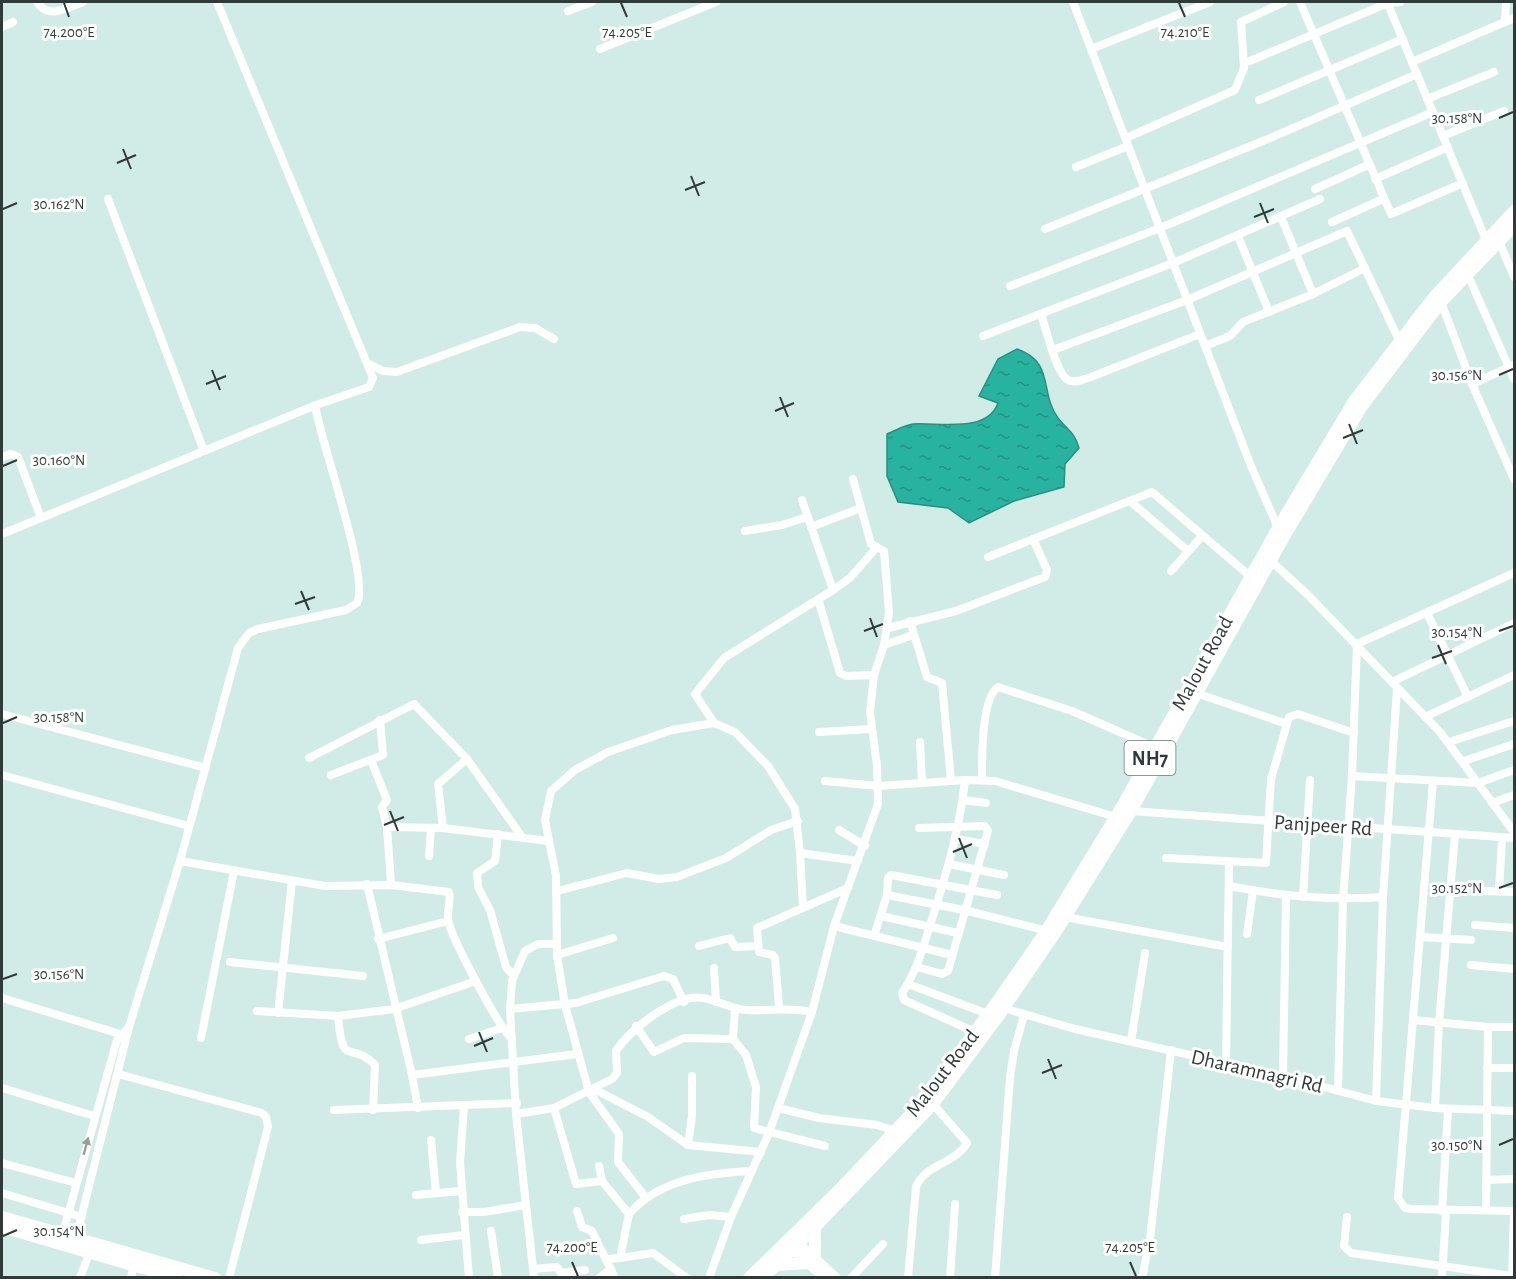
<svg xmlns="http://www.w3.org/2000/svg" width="1516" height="1279" font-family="'Alegreya Sans',sans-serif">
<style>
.water{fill:url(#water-ripples);stroke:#2a8f81;stroke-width:1.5}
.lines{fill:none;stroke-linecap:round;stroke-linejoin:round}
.minor{stroke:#fff;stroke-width:8}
.major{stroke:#fff;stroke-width:10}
.highway{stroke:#fff;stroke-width:12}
.oneway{fill:#989d9c}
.ticks{fill:none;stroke:#303b39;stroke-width:2}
.labels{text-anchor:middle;stroke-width:6;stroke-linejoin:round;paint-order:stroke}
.shield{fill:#fff;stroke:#6e7674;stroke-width:1.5}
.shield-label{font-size:20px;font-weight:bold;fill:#303b39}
.street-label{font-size:21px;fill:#303b39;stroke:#fff}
.ticks-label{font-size:15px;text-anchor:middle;fill:#303b39;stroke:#fff;stroke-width:6;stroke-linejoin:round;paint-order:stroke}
</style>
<defs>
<pattern id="water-ripples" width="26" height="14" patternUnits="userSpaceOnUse" patternTransform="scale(1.5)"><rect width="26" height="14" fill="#27b3a0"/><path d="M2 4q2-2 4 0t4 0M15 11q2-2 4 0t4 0" fill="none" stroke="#229383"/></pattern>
</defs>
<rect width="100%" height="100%" fill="#d1ece6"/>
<path class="water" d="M1017,349C1055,362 1039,392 1058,418C1068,431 1074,431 1079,448L1065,464L1064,487L1014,501L969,523L948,508L898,502L887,476V434C895,431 904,425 913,424C938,422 987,434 998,403L979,396L998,359Z"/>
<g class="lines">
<g class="minor">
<path d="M37,2C49,20 66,8 83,2"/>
<path d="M1073,2L1251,466L1279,530"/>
<path d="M1300,2L1391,214L1463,183"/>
<path d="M1387,2L1486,240"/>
<path d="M568,11L592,2"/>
<path d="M1505,22L1506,2"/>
<path d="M2,27L13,22"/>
<path d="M600,49L716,2"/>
<path d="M1091,49L1210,2"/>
<path d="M1412,62L1514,18"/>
<path d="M1245,63L1388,3L1400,2"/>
<path d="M1427,99L1494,72"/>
<path d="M1259,100L1403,39"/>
<path d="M1443,136L1504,111"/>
<path d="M1126,138L1235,90L1244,68L1241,22L1284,2"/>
<path d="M1076,167L1128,146"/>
<path d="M1375,179L1448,147"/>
<path d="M1315,189L1368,165"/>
<path d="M108,199L204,451"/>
<path d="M1281,217L1313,294"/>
<path d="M1332,222L1383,199"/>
<path d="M1045,229L1268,139L1417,74"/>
<path d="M1238,236L1269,312"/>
<path d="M1499,241L1514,277"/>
<path d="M1467,273L1514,379"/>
<path d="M1010,286L1160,228L1433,112"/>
<path d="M1441,302L1472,384L1514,479"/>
<path d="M1041,314C1046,328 1056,374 1068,380C1075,384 1084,379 1091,377L1200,334"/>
<path d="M983,336L1173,263L1320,199"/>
<path d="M1205,346L1230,336L1243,322L1313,294L1365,268"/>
<path d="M1053,350L1187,300L1347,231L1399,340"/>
<path d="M367,363L383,371L397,372L520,327L535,328L554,339"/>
<path d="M1472,384L1514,365"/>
<path d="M2,457L11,454L18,457L41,518"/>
<path d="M802,500L833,590"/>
<path d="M1130,501L1188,551"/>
<path d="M811,527L861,508"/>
<path d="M745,531L782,525L807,517"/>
<path d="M2,534L316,405"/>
<path d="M988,557L1152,492L1251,577"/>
<path d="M1271,561L1308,595L1440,732L1514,832"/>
<path d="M1171,571L1202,536"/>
<path d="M818,599L840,673L846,676L874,675"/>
<path d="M1427,613L1468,697"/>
<path d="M910,621L927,677L942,683L951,781"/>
<path d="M888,628L956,611L1045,577L1047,570L1033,539"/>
<path d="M884,645L913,635"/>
<path d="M1392,682L1514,623"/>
<path d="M1196,693L1287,724"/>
<path d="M2,714L206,768"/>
<path d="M1425,717L1514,675"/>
<path d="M714,723L695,694L724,658L833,590L850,578L876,548"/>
<path d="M819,732L871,729"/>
<path d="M920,742L922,782"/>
<path d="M1449,742L1514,721"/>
<path d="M309,758L414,704L467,759L522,837"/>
<path d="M371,760L387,800L382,807L387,827L391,885"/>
<path d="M1464,761L1514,744"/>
<path d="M2,775L189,826"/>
<path d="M331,775L383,755L380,720"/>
<path d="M1352,776L1478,783L1514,770"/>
<path d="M982,779C982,760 981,698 998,687L1072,711L1156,748"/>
<path d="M965,780C960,827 947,871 933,916C924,944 918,969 902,993L904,1000L975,1032"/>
<path d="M825,781L879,786L965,780L995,781L1116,817"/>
<path d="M1433,781L1398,1198L1405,1208L1412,1209L1514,1211"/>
<path d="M963,800L986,803"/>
<path d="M1492,803L1514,795"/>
<path d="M1131,811L1514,838"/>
<path d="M387,827L443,828L548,841"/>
<path d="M443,828L438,784L467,759"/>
<path d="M839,830L865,846"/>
<path d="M498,834L495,861L477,873L478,887L490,910L506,967L513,975"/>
<path d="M955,839L985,844"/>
<path d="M800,853L803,907"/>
<path d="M429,856L431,828"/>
<path d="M1166,858L1266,863L1271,779L1289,717L1298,714L1354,733"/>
<path d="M180,861L325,886L391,885L449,892C451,901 447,911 448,920C451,937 499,1028 512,1039"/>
<path d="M949,864L1004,875"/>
<path d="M367,884L412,1075L577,1054"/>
<path d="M1229,886C1280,896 1331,901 1383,897"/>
<path d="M557,891L627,873L659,879L677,877L726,858L771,830L798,821"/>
<path d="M1482,891L1514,892"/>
<path d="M1499,891L1502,839"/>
<path d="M887,895L964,910L1048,931"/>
<path d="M1303,897L1310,780"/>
<path d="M881,916L958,933"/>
<path d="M1065,917L1228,947"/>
<path d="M1475,925L1514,928"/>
<path d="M834,926L952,955"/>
<path d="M1247,934L1253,891"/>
<path d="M874,936L887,895L888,878L891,875L997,895"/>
<path d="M1421,937L1471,940"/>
<path d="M378,939L448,921"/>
<path d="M699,946L730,938L735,947L757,946"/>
<path d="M557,955L613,938"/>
<path d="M230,962L363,976"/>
<path d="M1471,965L1514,969"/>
<path d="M917,967L942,974L948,971L988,831L985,826L919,828"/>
<path d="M714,968L716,1002"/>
<path d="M908,984L988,1014"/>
<path d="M2,998L120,1034"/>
<path d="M779,1007L775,958L773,955L759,952L757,928L848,888"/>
<path d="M735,1008L733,1039L746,1055L756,1087L754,1128L825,1146"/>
<path d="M1003,1008L1075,1029L1283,1076L1376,1101L1435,1108L1514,1111"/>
<path d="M510,1009L576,1003L664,976L673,979L684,1002"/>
<path d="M257,1011L338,1016L394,1009L476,981"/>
<path d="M278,1013L292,881"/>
<path d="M338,1016C343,1071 349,1039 375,1065L373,1110"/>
<path d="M1413,1020L1488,1027H1514"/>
<path d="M636,1026L654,1052L684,1038L733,1039"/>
<path d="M201,1038L234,871"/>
<path d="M469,1039L502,1028"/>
<path d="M1131,1041L1145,953"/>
<path d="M1226,1063L1229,862"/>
<path d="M1487,1068H1514"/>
<path d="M118,1074L262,1113L266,1117L268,1127L229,1278"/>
<path d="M412,1075L418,1108"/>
<path d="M1283,1076L1286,896"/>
<path d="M2,1088L94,1116"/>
<path d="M594,1089L648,1117L688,1145L761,1152"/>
<path d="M1338,1090L1343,900L1352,776L1357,644L1514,573"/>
<path d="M1376,1101L1383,897L1397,689"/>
<path d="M464,1106L460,1162L469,1278"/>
<path d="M554,1108L576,1184L602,1181"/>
<path d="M778,1108L819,1118L877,1125L896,1131"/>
<path d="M1435,1108L1439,1023L1455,834"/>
<path d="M334,1110L517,1103"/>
<path d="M516,1114L554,1108L612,1079L617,1073L616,1051C630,1029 676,993 703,998C718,1000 732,1010 748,1010C772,1011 788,1007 812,1012"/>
<path d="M431,1140L436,1193"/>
<path d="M688,1145L692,1116V1076"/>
<path d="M2,1163L76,1183"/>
<path d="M599,1166L602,1181L629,1214L620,1258L608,1259"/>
<path d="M1486,1180L1514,1179"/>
<path d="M2,1193L82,1217"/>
<path d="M416,1195L461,1191"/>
<path d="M646,1198L618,1162L619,1134L589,1092L565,1005L557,955L556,876L545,820L551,791L575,770L608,752L672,730L714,723L735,732L768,766L795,809L800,853L858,861"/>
<path d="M1486,1210L1488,1027"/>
<path d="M577,1211L582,1227L592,1231L615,1278"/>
<path d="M1442,1211L1448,1109"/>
<path d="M462,1212H484L526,1205"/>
<path d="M629,1214C659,1179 709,1173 752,1171"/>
<path d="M1347,1217L1344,1246L1351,1253L1512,1276"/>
<path d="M684,1219L709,1215L731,1217"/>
<path d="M491,1231L498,1278"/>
<path d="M62,1236L117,1040L129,1027"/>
<path d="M421,1240L464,1235"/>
<path d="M75,1242L129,1027L180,861L238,648L249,633L258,629L346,610L357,603C370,578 322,446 316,410V405L369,387L373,378L217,2"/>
<path d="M620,1258L653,1253L687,1278"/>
<path d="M533,1269L557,1267L561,1273L585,1270"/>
<path d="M80,1278L90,1251"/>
<path d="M131,1278L134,1264"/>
<path d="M534,1278L516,1114L510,1009L512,981L525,951L538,944H556"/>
<path d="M599,1278L611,1269"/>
<path d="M709,1278L731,1217L769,1133L812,1012L834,926L878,804L877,766L870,712L874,675L884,645L889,612L884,551L871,544L853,479"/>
<path d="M851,1278L883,1244"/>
<path d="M908,1278L916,1187C925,1164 955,1164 967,1143L933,1104"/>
<path d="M950,1278L955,1204"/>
<path d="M995,1278L1010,1077L1014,1051L1024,1015"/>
<path d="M1142,1278L1150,1239L1171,1050"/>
<path d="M1442,1278L1446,1211"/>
<path d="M1512,1278L1514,1213"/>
</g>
<g class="major">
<path d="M794,1239L836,1278"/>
<path d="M787,1244L825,1278"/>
</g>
<g class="highway">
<path d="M2,1217L215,1278"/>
<path d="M2,1227L177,1278"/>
<path d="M815,1258V1227"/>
<path d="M777,1265L809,1263"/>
<path d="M749,1278L838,1191L926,1098L997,1002L1046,931L1124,803L1278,528L1354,401L1434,297L1514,211"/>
<path d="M763,1278L815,1227L933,1104L997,1018L1055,933L1131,811L1285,535L1362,406L1441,302L1514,226"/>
</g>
</g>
<defs><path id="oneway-solid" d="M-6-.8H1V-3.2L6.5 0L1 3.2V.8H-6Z" transform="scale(1.5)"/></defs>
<use class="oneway" href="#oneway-solid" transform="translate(86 1146) rotate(-75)"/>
<path class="ticks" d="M64,3L69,17M621,3L627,17M1179,3L1185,17M1499,118L1513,112M123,149L131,169M117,163L136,155M691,176L699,196M685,190L705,182M1260,203L1268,223M3,209L17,203M1254,217L1274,209M212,370L220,390M1499,375L1513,369M206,384L226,376M780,397L788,417M775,411L794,403M1349,424L1357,444M1343,438L1363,430M3,466L17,460M301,591L309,610M295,604L315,597M870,618L877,637M864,631L883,624M1499,631L1513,626M1438,645L1446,664M1432,658L1452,651M3,723L17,717M390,811L398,831M384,825L404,817M959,838L967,858M953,852L972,844M1499,888L1513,883M3,979L17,974M479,1032L487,1052M474,1046L493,1038M1048,1059L1056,1079M1042,1073L1062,1065M1499,1145L1513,1139M3,1236L17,1230M572,1262L578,1276M1130,1262L1136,1276"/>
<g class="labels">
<rect class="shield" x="1124.5" y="741" width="51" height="34" rx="4.5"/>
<g class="shield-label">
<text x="1150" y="765">NH7</text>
</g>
<g class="street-label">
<text transform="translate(1202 663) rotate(-61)" y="7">Malout Road</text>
<text transform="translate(1323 825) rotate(4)" y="7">Panjpeer Rd</text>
<text transform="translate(1257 1071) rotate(13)" y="7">Dharamnagri Rd</text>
<text transform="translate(942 1073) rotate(-52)" y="7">Malout Road</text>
</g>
</g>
<g class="ticks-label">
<text x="69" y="37">74.200°E</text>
<text x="627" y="37">74.205°E</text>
<text x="1185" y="37">74.210°E</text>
<text x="1457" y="123">30.158°N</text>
<text x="59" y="209">30.162°N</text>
<text x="1457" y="380">30.156°N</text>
<text x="59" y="465">30.160°N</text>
<text x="1457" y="637">30.154°N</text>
<text x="59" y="722">30.158°N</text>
<text x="1457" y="893">30.152°N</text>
<text x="59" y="979">30.156°N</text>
<text x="1457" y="1150">30.150°N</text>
<text x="59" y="1236">30.154°N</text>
<text x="572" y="1252">74.200°E</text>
<text x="1130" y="1252">74.205°E</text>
</g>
<rect width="1516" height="1279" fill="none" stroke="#303b39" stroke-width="6"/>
</svg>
